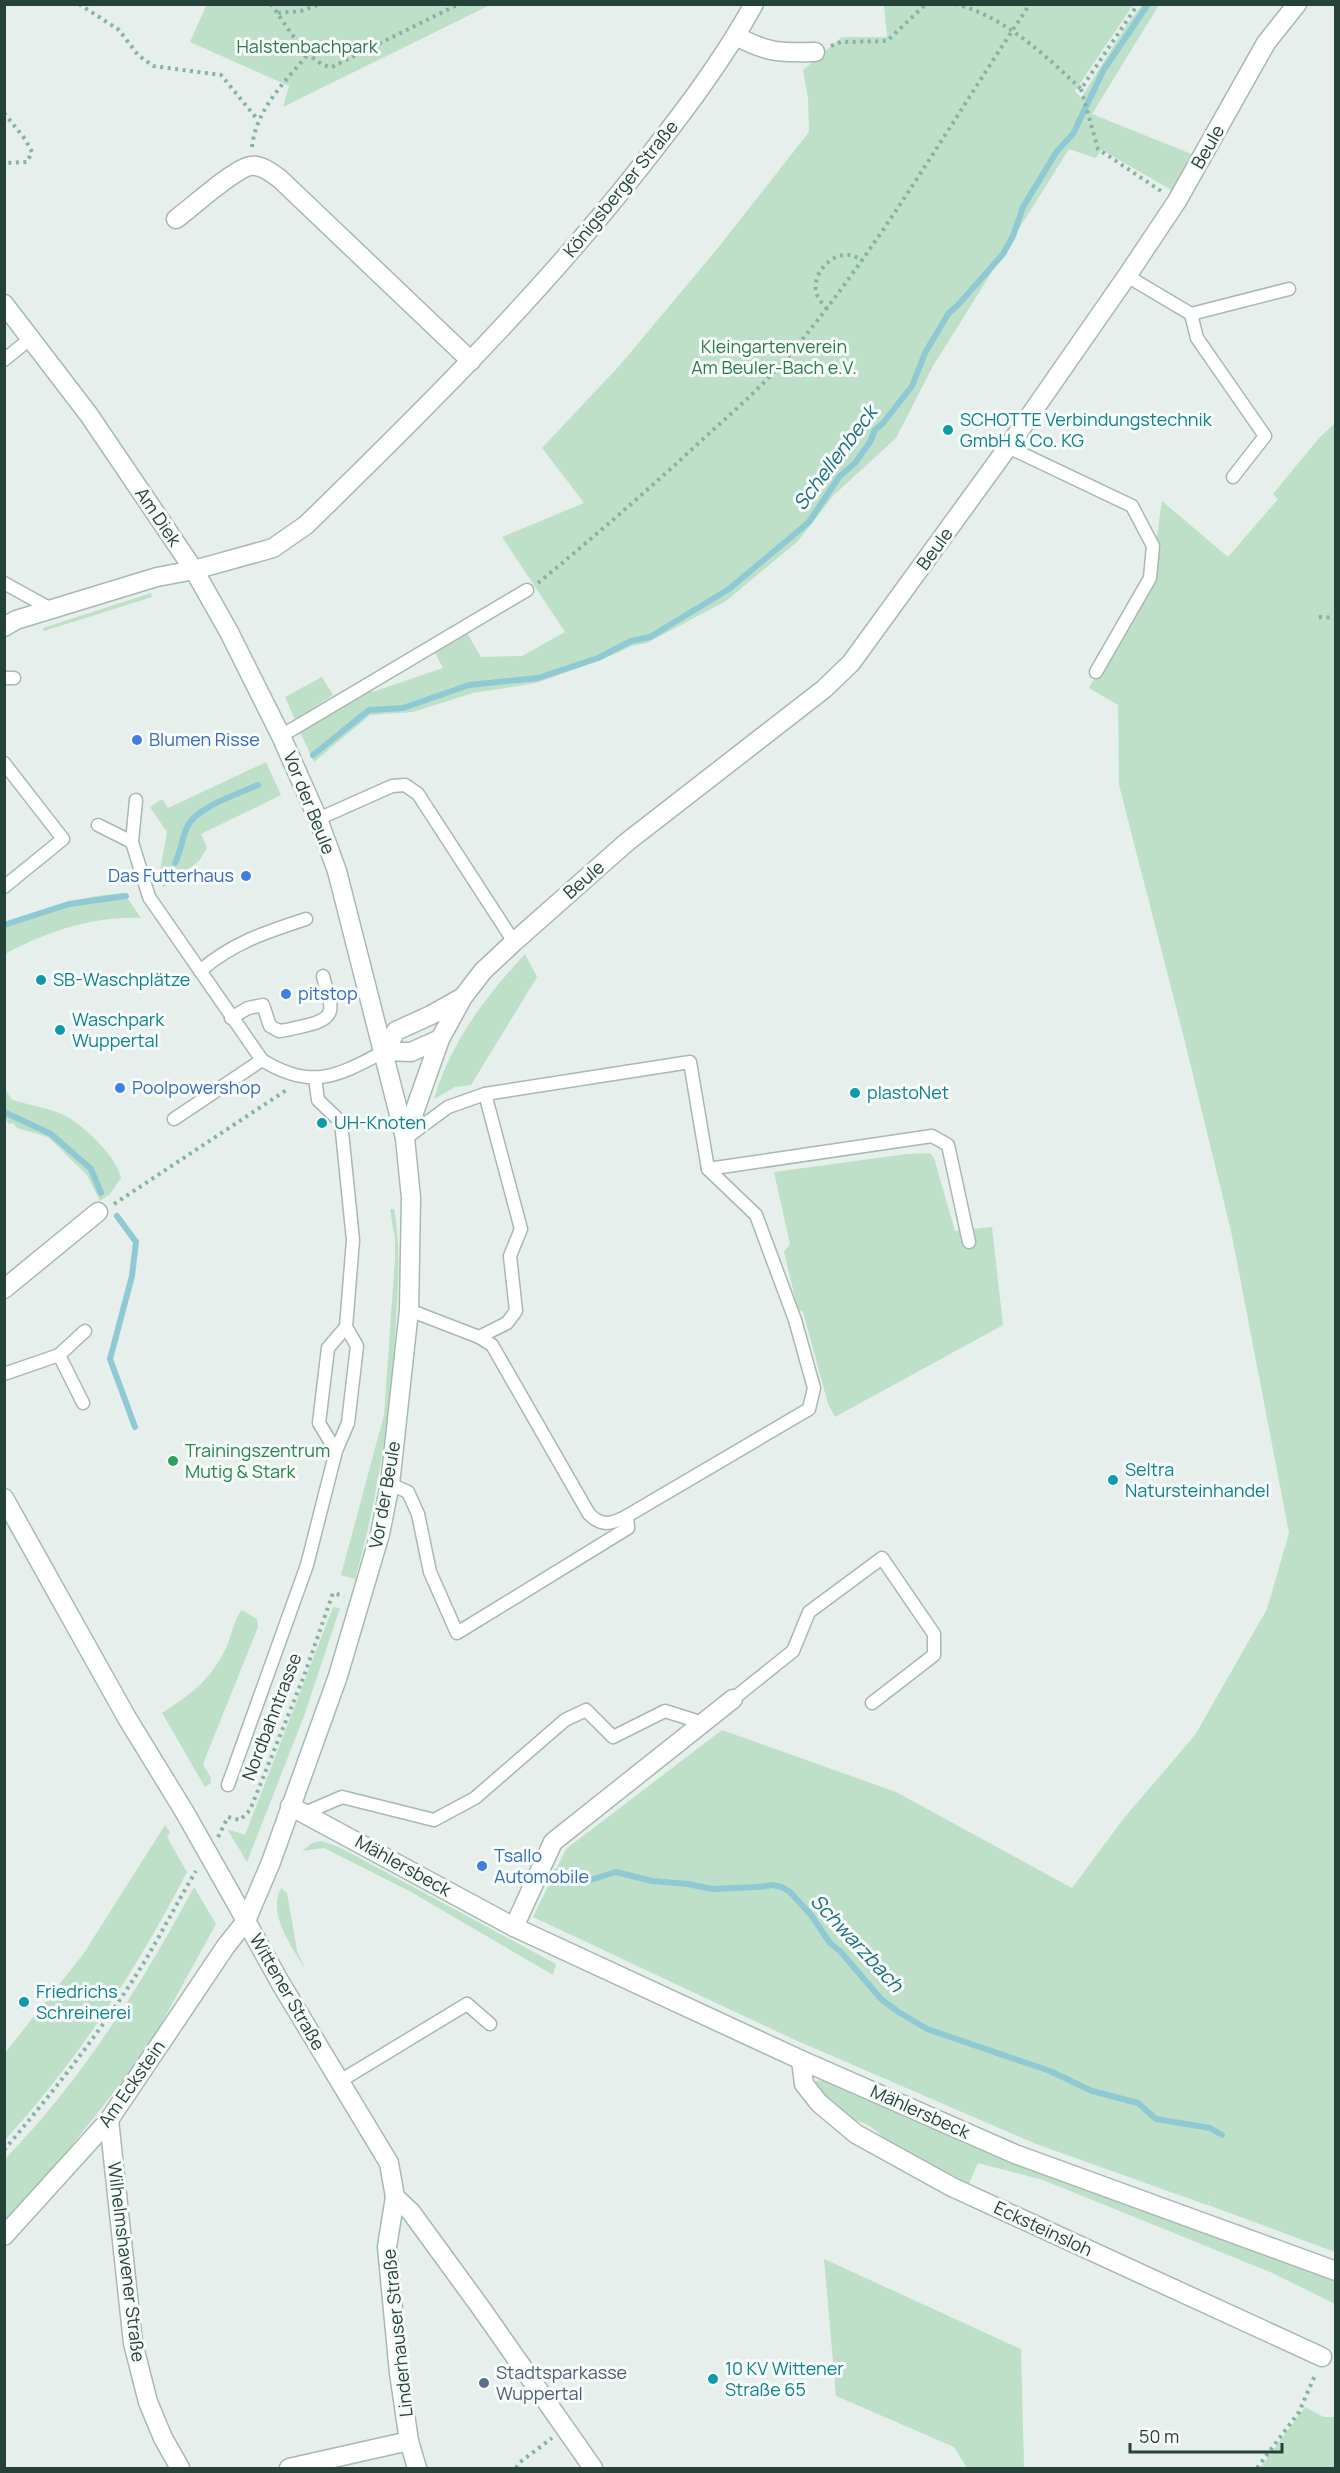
<svg xmlns="http://www.w3.org/2000/svg" width="1340" height="2473" font-family="Manrope,sans-serif">
<style>
.green{fill:#bfe0c8}
.lines{fill:none;stroke-linecap:round;stroke-linejoin:round}
.stream{stroke:#8ec9d4;stroke-width:6}
.lane-casing{stroke:#a8b8b2;stroke-width:15}
.street-casing{stroke:#a8b8b2;stroke-width:21}
.secondary-casing{stroke:#a4bbb3;stroke-width:21}
.path{stroke:#86b3a5;stroke-width:4;stroke-dasharray:3 4.5;stroke-linecap:butt}
.lane{stroke:#fff;stroke-width:12}
.street{stroke:#fff;stroke-width:18}
.secondary{stroke:#fff;stroke-width:18}
.secondary-bridge-casing{stroke:#a4bbb3;stroke-width:21;stroke-linecap:butt}
.secondary-bridge{stroke:#fff;stroke-width:18}
.culture-dot{fill:#0f9aa8;stroke:#f7fbf9;stroke-width:2}
.shop-dot{fill:#3f7fe0;stroke:#f7fbf9;stroke-width:2}
.leisure-dot{fill:#2e9e5b;stroke:#f7fbf9;stroke-width:2}
.service-dot{fill:#5c6f8a;stroke:#f7fbf9;stroke-width:2}
.labels{text-anchor:middle;stroke-width:6;stroke-linejoin:round;paint-order:stroke}
.park-label{font-size:18px;fill:#2d7a4b;stroke:#f7fbf9}
.street-label{font-size:18px;fill:#24423a;stroke:#f7fbf9}
.culture-label{font-size:18px;fill:#0d838f;stroke:#f7fbf9;text-anchor:start}
.shop-label{font-size:18px;fill:#366cbe;stroke:#f7fbf9;text-anchor:start}
.leisure-label{font-size:18px;fill:#27864d;stroke:#f7fbf9;text-anchor:start}
.service-label{font-size:18px;fill:#4e5e75;stroke:#f7fbf9;text-anchor:start}
.water-label{font-size:20px;font-style:italic;fill:#1c6f80;stroke:#f7fbf9}
</style>
<rect width="100%" height="100%" fill="#e6efeb"/>
<g class="green">
<path d="M207,4H490V5L283,107L289,86L190,42Z"/>
<path d="M884,5H1133L1075,91L1081,98L1126,26L1142,5H1159L1092,114L1194,155L1173,191L1102,150L1095,158L1069,149L933,366L896,438L834,495L798,541L726,601L647,643L632,646L601,660L536,683L473,693L413,712L370,715L314,762L299,730L364,688L372,692L443,668L434,651L467,633L481,657L522,656L565,632L502,537L584,503L542,448L620,365L717,249L809,132L808,98L803,70L842,37H887Z"/>
<path d="M1335,423V2252L1208,2205L1212,2197L1207,2205L1036,2144L793,2039L533,1917L566,1849L722,1730L896,1792L1072,1888L1124,1818L1195,1735L1267,1609L1289,1533L1231,1231L1184,1038L1119,785L1118,705L1089,688L1151,577L1162,501L1228,557L1278,499L1273,494L1319,438Z"/>
<path d="M151,593L152,597L44,631L43,628Z"/>
<path d="M322,677L333,695L295,720L285,697Z"/>
<path d="M266,762L281,795L201,834L207,848L199,861L163,888L160,871L167,832L150,807L162,799L168,808Z"/>
<path d="M124,893L141,918C93,916 46,932 5,954V922C46,908 80,896 124,893Z"/>
<path d="M525,954L537,977L471,1085L455,1087L434,1099C450,1043 486,996 525,954Z"/>
<path d="M4,1088L12,1100C29,1105 50,1108 66,1116C84,1126 118,1158 121,1178L110,1194L100,1201L87,1175L48,1137L17,1128L13,1123L9,1124L5,1119Z"/>
<path d="M930,1153L934,1158L955,1231L992,1227L1003,1325L835,1417L828,1404L803,1312L798,1310L784,1252L790,1244L774,1172L907,1154Z"/>
<path d="M390,1209H394C401,1247 398,1284 396,1323C391,1411 379,1495 355,1579L341,1575L384,1415L395,1259V1240Z"/>
<path d="M333,1607L340,1608L304,1716L247,1862L227,1829L245,1835Z"/>
<path d="M242,1610L257,1619L258,1627L203,1764L211,1778L210,1784L205,1787L162,1713C191,1694 210,1681 226,1648C232,1636 233,1620 242,1610Z"/>
<path d="M165,1825L170,1832L167,1837L187,1872C137,1969 78,2060 5,2140V2053L84,1953Z"/>
<path d="M322,1841L341,1848L556,1964L553,1975L411,1892L324,1848L302,1851L312,1843Z"/>
<path d="M194,1887L216,1924L150,2044L123,2081L40,2185L5,2222V2159C82,2080 142,1984 194,1887Z"/>
<path d="M281,1888L287,1893L297,1950L305,1969C292,1946 267,1915 281,1888Z"/>
<path d="M826,2080L1335,2280V2304L1270,2272L1043,2180L978,2163L967,2188L958,2178L887,2143C878,2130 862,2118 846,2121L814,2087L816,2081Z"/>
<path d="M824,2259L1021,2349L1024,2468H967L954,2447L836,2396Z"/>
<path d="M1305,2407L1324,2417H1335V2468H1260Z"/>
</g>
<g class="lines">
<g class="stream">
<path d="M313,755L369,710L403,708L469,685L538,678L598,658L631,641L650,637L729,589L809,522L839,477L855,463L870,442L875,430L883,423L912,386L925,353L948,314L958,305L1003,254L1013,236L1023,207L1057,151L1073,134L1103,71L1148,4"/>
<path d="M175,863C181,851 182,839 187,827C196,807 238,794 258,785"/>
<path d="M4,925L69,904L126,896"/>
<path d="M4,1112L51,1134L91,1169L101,1193"/>
<path d="M117,1216L136,1242L132,1276L110,1359L135,1427"/>
<path d="M556,1872L572,1878L590,1880L616,1872L652,1881L688,1884L712,1889L758,1887L772,1885L782,1887L790,1892L811,1915L830,1943L840,1951L881,1999L897,2011L927,2029L1050,2071L1092,2091L1138,2103L1156,2119L1210,2128L1222,2135"/>
</g>
<g class="lane-casing">
<g id="lane">
<path d="M1127,276L1191,314L1289,289"/>
<path d="M1191,314L1197,338L1265,436L1233,477"/>
<path d="M4,360L31,338"/>
<path d="M1008,447L1132,506L1153,546L1150,578L1096,672"/>
<path d="M4,583L51,609"/>
<path d="M4,678H14"/>
<path d="M281,736L527,590"/>
<path d="M4,763L63,839L4,887"/>
<path d="M136,800L132,842L149,897L262,1060C312,1091 338,1076 385,1051"/>
<path d="M318,819L392,786L405,785L418,794L514,942"/>
<path d="M98,825L132,842"/>
<path d="M200,971C232,943 266,932 306,919"/>
<path d="M231,1018L248,1008L263,1005L270,1026L279,1031C289,1030 299,1027 308,1025C342,1017 329,1002 323,976"/>
<path d="M315,1078L318,1100L341,1122L353,1240L346,1327L357,1346L348,1423L336,1451L319,1423L328,1348L346,1327"/>
<path d="M174,1119L262,1060"/>
<path d="M406,1138L448,1107L485,1094L690,1062L708,1169L756,1215L795,1320L814,1388L809,1409L627,1516C612,1524 602,1527 589,1514L492,1345L479,1337L409,1310"/>
<path d="M708,1169L932,1136L948,1145L969,1242"/>
<path d="M479,1337L507,1323L516,1311L510,1256L521,1229L485,1094"/>
<path d="M59,1355L83,1403"/>
<path d="M4,1374L59,1355L85,1331"/>
<path d="M390,1484L408,1492L418,1514L430,1572L457,1633L628,1528L627,1516"/>
<path d="M733,1699L793,1651L809,1612L882,1558L934,1634V1655L872,1703"/>
<path d="M228,1785L307,1565L336,1451"/>
<path d="M305,1813L342,1797L434,1820L475,1798L565,1720L586,1710L613,1737L665,1711L703,1723"/>
<path d="M340,2081L467,2004L490,2024"/>
</g>
</g>
<g class="street-casing">
<g id="street">
<path d="M736,36C768,53 780,53 815,52"/>
<path d="M176,219C191,208 234,169 250,166C261,164 272,173 280,179L471,361"/>
<path d="M194,570L273,548L306,525C424,410 540,295 642,165C682,114 722,62 754,4"/>
<path d="M463,997L431,1015L396,1031L385,1051L411,1052L440,1039L463,997L483,971L514,942L627,842L824,689L851,663L1008,447L1127,276L1177,201L1266,43L1297,4"/>
<path d="M405,1138L440,1039"/>
<path d="M4,1289L98,1212"/>
<path d="M290,1806L514,1927L801,2060L1015,2154L1336,2271"/>
<path d="M514,1927L553,1842L733,1699"/>
<path d="M801,2060L804,2084L819,2103L856,2134L952,2187L1322,2357"/>
<path d="M109,2120L133,2343L148,2402L163,2438L180,2468"/>
<path d="M395,2197L411,2212L481,2308L593,2468"/>
<path d="M4,2236L109,2120L226,1946L246,1921"/>
<path d="M289,2468L409,2441"/>
</g>
</g>
<g class="secondary-casing">
<g id="secondary">
<path d="M4,304L89,415L194,570L229,632L281,736L318,819L337,871L405,1138L411,1198L409,1310L390,1484L380,1534L338,1676L271,1862L246,1921"/>
<path d="M4,627L16,620L157,577L194,570"/>
<path d="M4,1498L127,1718L184,1811"/>
<path d="M231,1894L281,1984L389,2163L395,2197L387,2247L399,2373L409,2441L417,2468"/>
</g>
</g>
<g class="path">
<path d="M79,4L119,30L138,55L153,66L221,75L258,120"/>
<path d="M271,4C285,23 308,65 332,67L459,4"/>
<path d="M955,4C1004,16 1046,56 1081,89L1138,4"/>
<path d="M278,13L301,11L320,4"/>
<path d="M831,46L841,42L887,41L926,4"/>
<path d="M1081,89L1098,149L1161,191"/>
<path d="M4,113L25,139L32,152L27,162L4,163"/>
<path d="M252,147C256,109 285,82 308,54"/>
<path d="M827,309C824,305 820,301 818,297C809,280 826,257 844,255C851,254 856,257 862,260"/>
<path d="M538,583C594,537 648,490 702,440C733,412 765,384 792,352C882,244 952,120 1030,4"/>
<path d="M1319,617L1336,618"/>
<path d="M114,1204L288,1089"/>
<path d="M218,1837L228,1817L240,1820L250,1810L304,1676L333,1593L344,1596"/>
<path d="M4,2150C49,2097 91,2044 129,1986C154,1949 173,1909 196,1871"/>
<path d="M516,2468L519,2463L552,2438"/>
<path d="M1257,2468L1299,2412L1316,2373"/>
</g>
<use href="#lane" class="lane"/>
<use href="#street" class="street"/>
<use href="#secondary" class="secondary"/>
<g class="secondary-bridge-casing">
<path id="secondary-bridge" d="M184,1811L231,1894"/>
</g>
<use href="#secondary-bridge" class="secondary-bridge"/>
</g>
<g class="culture-dot">
<circle cx="948" cy="430" r="6"/>
<circle cx="41" cy="980" r="6"/>
<circle cx="60" cy="1030" r="6"/>
<circle cx="855" cy="1093" r="6"/>
<circle cx="322" cy="1123" r="6"/>
<circle cx="1113" cy="1480" r="6"/>
<circle cx="24" cy="2002" r="6"/>
<circle cx="713" cy="2379" r="6"/>
</g>
<g class="shop-dot">
<circle cx="137" cy="740" r="6"/>
<circle cx="246" cy="876" r="6"/>
<circle cx="286" cy="994" r="6"/>
<circle cx="120" cy="1088" r="6"/>
<circle cx="482" cy="1866" r="6"/>
</g>
<circle class="leisure-dot" cx="173" cy="1461" r="6"/>
<circle class="service-dot" cx="484" cy="2383" r="6"/>
<g class="labels">
<g class="park-label">
<text x="307" y="53">Halstenbachpark</text>
<text x="774" y="353">Kleingartenverein<tspan x="774" dy="21">Am Beuler-Bach e.V.</tspan></text>
</g>
<g class="street-label">
<text transform="translate(1208 147) rotate(-60)" y="6">Beule</text>
<text transform="translate(621 189) rotate(-51)" y="6">Königsberger Straße</text>
<text transform="translate(158 517) rotate(56)" y="6">Am Diek</text>
<text transform="translate(935 549) rotate(-54)" y="6">Beule</text>
<text transform="translate(309 803) rotate(68)" y="6">Vor der Beule</text>
<text transform="translate(584 880) rotate(-41)" y="6">Beule</text>
<text transform="translate(385 1495) rotate(-80)" y="6">Vor der Beule</text>
<text transform="translate(272 1717) rotate(-69)" y="6">Nordbahntrasse</text>
<text transform="translate(403 1866) rotate(29)" y="6">Mählersbeck</text>
<text transform="translate(287 1992) rotate(60)" y="6">Wittener Straße</text>
<text transform="translate(132 2084) rotate(-55)" y="6">Am Eckstein</text>
<text transform="translate(920 2112) rotate(24)" y="6">Mählersbeck</text>
<text transform="translate(1043 2229) rotate(25)" y="6">Ecksteinsloh</text>
<text transform="translate(126 2262) rotate(83)" y="6">Wilhelmshavener Straße</text>
<text transform="translate(398 2333) rotate(-96)" y="6">Linderhauser Straße</text>
</g>
<g class="culture-label">
<text x="960" y="426">SCHOTTE Verbindungstechnik<tspan x="960" dy="21">GmbH &amp; Co. KG</tspan></text>
<text x="53" y="986">SB-Waschplätze</text>
<text x="72" y="1026">Waschpark<tspan x="72" dy="21">Wuppertal</tspan></text>
<text x="867" y="1099">plastoNet</text>
<text x="334" y="1129">UH-Knoten</text>
<text x="1125" y="1476">Seltra<tspan x="1125" dy="21">Natursteinhandel</tspan></text>
<text x="36" y="1998">Friedrichs<tspan x="36" dy="21">Schreinerei</tspan></text>
<text x="725" y="2375">10 KV Wittener<tspan x="725" dy="21">Straße 65</tspan></text>
</g>
<g class="shop-label">
<text x="149" y="746">Blumen Risse</text>
<text x="234" y="882" text-anchor="end">Das Futterhaus</text>
<text x="298" y="1000">pitstop</text>
<text x="132" y="1094">Poolpowershop</text>
<text x="494" y="1862">Tsallo<tspan x="494" dy="21">Automobile</tspan></text>
</g>
<g class="leisure-label">
<text x="185" y="1457">Trainingszentrum<tspan x="185" dy="21">Mutig &amp; Stark</tspan></text>
</g>
<g class="service-label">
<text x="496" y="2379">Stadtsparkasse<tspan x="496" dy="21">Wuppertal</tspan></text>
</g>
<g class="water-label">
<text transform="translate(835 458) rotate(-53)" y="7">Schellenbeck</text>
<text transform="translate(857 1943) rotate(47)" y="7">Schwarzbach</text>
</g>
</g>
<rect width="1340" height="2473" fill="none" stroke="#24423a" stroke-width="12"/>
<path d="M1130 2443v9h152v-9" fill="none" stroke="#24423a" stroke-width="3"/>
<text x="1139" y="2443" font-size="18" fill="#24423a" stroke="#f7fbf9" stroke-width="4.5" paint-order="stroke">50 m</text>
</svg>
